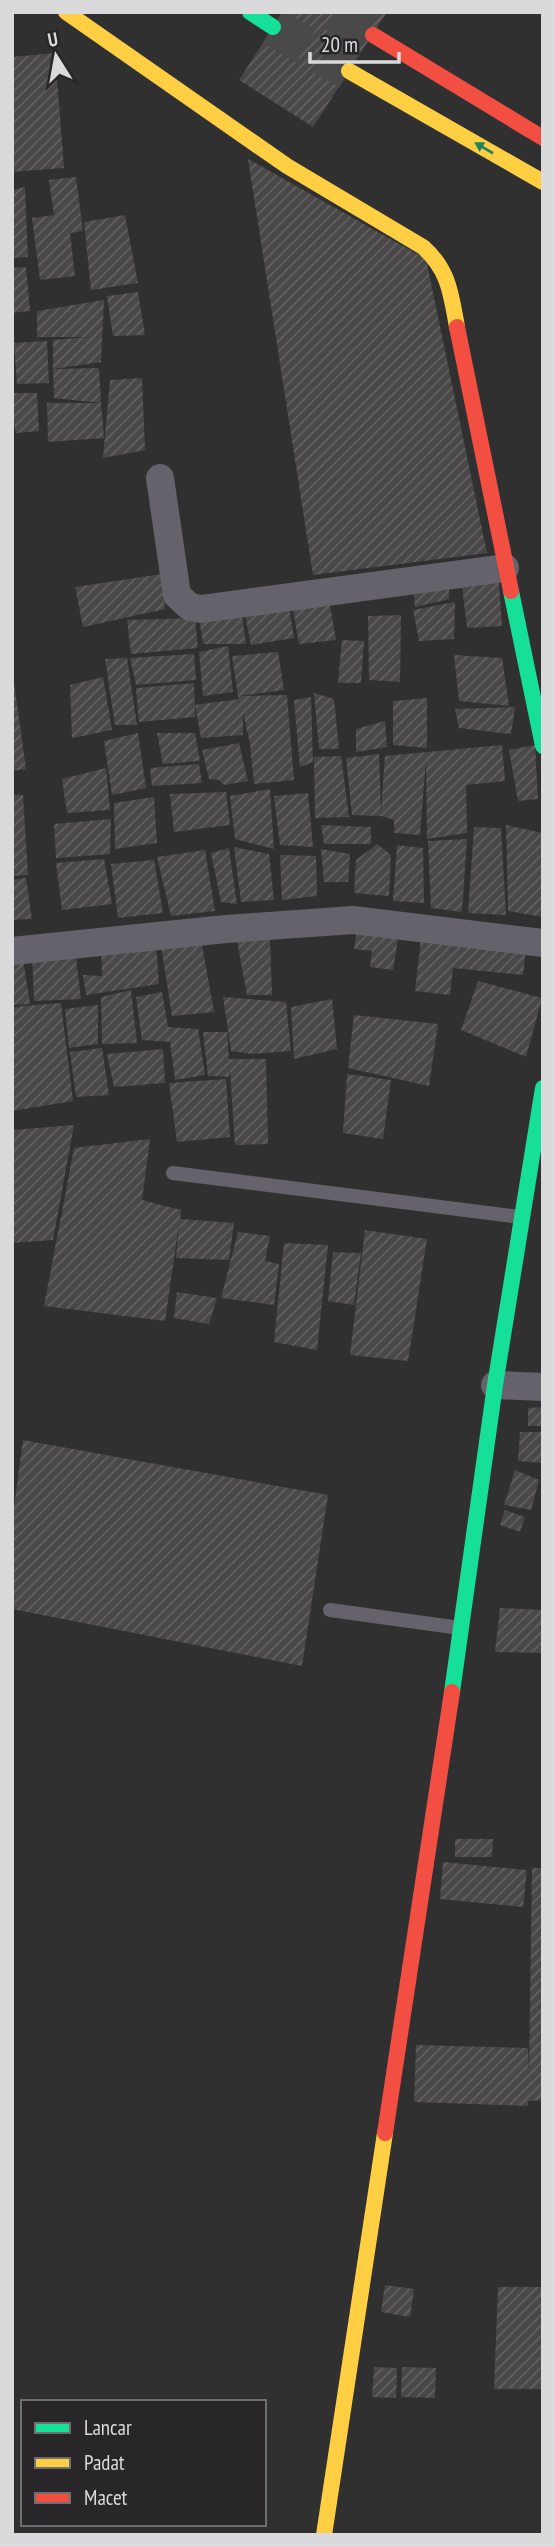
<svg xmlns="http://www.w3.org/2000/svg" width="555" height="2547" font-family="'PT Sans Narrow',sans-serif">
<style>
.building{fill:url(#building-hatch)}
.lines{fill:none;stroke-linecap:round;stroke-linejoin:round}
.highway-tunnel{stroke:#4a494a;stroke-width:38;stroke-dasharray:38 19;stroke-linecap:butt}
.lane{stroke:#65626c;stroke-width:14}
.street{stroke:#65626c;stroke-width:28}
.fast{stroke:#16e098;stroke-width:16}
.slow{stroke:#ffcf43;stroke-width:16}
.jam{stroke:#f24e42;stroke-width:16}
.oneway{fill:#1f8360}
</style>
<defs>
<pattern id="building-hatch" width="6" height="6" patternUnits="userSpaceOnUse" patternTransform="scale(1.75)"><rect width="6" height="6" fill="#494748"/><path d="M-1 1l2-2M0 6l6-6M5 7l2-2" fill="none" stroke="#636162"/></pattern>
</defs>
<rect width="100%" height="100%" fill="#313031"/>
<g class="building">
<path d="M283,12H387L313,127L239,80Z"/>
<path d="M55,53L64,168L12,172V57Z"/>
<path d="M248,159L426,259L487,553L313,575Z"/>
<path d="M76,177L83,231L70,233L75,276L40,280L32,218L54,215L49,180Z"/>
<path d="M25,187L28,257L12,258V190Z"/>
<path d="M125,215L138,283L91,290L84,222Z"/>
<path d="M26,267L30,311L12,313V268Z"/>
<path d="M138,292L145,335L113,336L107,296Z"/>
<path d="M104,300L101,362L53,369V340L89,337H37V311Z"/>
<path d="M47,341L49,383L17,384L14,343Z"/>
<path d="M99,368L101,403L54,398L53,369Z"/>
<path d="M142,378L145,450L103,458L110,380Z"/>
<path d="M12,393H37L39,431L16,433L12,415Z"/>
<path d="M47,403H101L104,438L48,442Z"/>
<path d="M498,571L502,626L467,628L461,578Z"/>
<path d="M162,574L165,609L83,627L75,587Z"/>
<path d="M449,578V599L415,607L413,586Z"/>
<path d="M328,593L336,640L299,644L291,598Z"/>
<path d="M288,600L294,638L251,645L243,604Z"/>
<path d="M455,602L454,639L419,641L413,610Z"/>
<path d="M241,609L246,644H203L198,612Z"/>
<path d="M401,615L400,682L369,680L368,616Z"/>
<path d="M195,618L198,648L131,654L127,620Z"/>
<path d="M342,640L364,641L361,683H338Z"/>
<path d="M228,646L233,692L203,696L199,652Z"/>
<path d="M278,652L284,690L238,696L232,656Z"/>
<path d="M194,654L196,680L136,685L130,658Z"/>
<path d="M454,655L502,658L509,706L459,701Z"/>
<path d="M127,658L137,725H115L105,659Z"/>
<path d="M12,668L26,769L12,771Z"/>
<path d="M103,677L112,730L72,738L70,685Z"/>
<path d="M194,683L195,717L139,722L136,688Z"/>
<path d="M314,693L334,699L339,749H319Z"/>
<path d="M287,695L294,780L254,784L250,744L243,713V735L201,738L195,705L239,699L238,696Z"/>
<path d="M311,697L313,762L300,767L294,700Z"/>
<path d="M427,698V748L393,745V701Z"/>
<path d="M515,707L511,734L459,728L455,709Z"/>
<path d="M385,721L387,747L356,752V729Z"/>
<path d="M138,733L146,788L112,795L104,741Z"/>
<path d="M157,733H195L200,761L163,764Z"/>
<path d="M239,743L248,781L224,785L219,780L209,779L202,750Z"/>
<path d="M502,745L505,781L466,785L467,833L427,839L426,759L420,835L394,833V820L381,816L352,815L346,758L379,754L381,812L385,756Z"/>
<path d="M535,745L538,799L518,801L509,750Z"/>
<path d="M341,756L349,817L315,818L314,757Z"/>
<path d="M199,764L202,783L152,786L150,768Z"/>
<path d="M106,768L110,810L67,813L62,779Z"/>
<path d="M270,789L274,849L235,839L230,796Z"/>
<path d="M226,792L230,825L174,832L170,794Z"/>
<path d="M308,793L313,847L280,845L274,796Z"/>
<path d="M12,795H23L28,875L12,876Z"/>
<path d="M154,797L157,843L115,849L114,803Z"/>
<path d="M111,819L110,854L56,858L54,824Z"/>
<path d="M321,825L371,827V844H324Z"/>
<path d="M506,825L543,833V917L508,911Z"/>
<path d="M474,827L501,828L506,915L468,913Z"/>
<path d="M467,839L462,912L431,908L428,841Z"/>
<path d="M377,844L391,855L389,896L354,893L356,860Z"/>
<path d="M397,845L423,848L424,903L393,901Z"/>
<path d="M234,847L269,854L274,900L241,902Z"/>
<path d="M229,848L237,904L221,902L211,853Z"/>
<path d="M321,849L350,854L348,882H324Z"/>
<path d="M205,850L215,911L171,916L157,857Z"/>
<path d="M280,855L316,856L317,896L282,900Z"/>
<path d="M104,859L112,904L62,910L56,863Z"/>
<path d="M154,860L163,913L118,918L111,864Z"/>
<path d="M26,878L32,919L12,920V880Z"/>
<path d="M357,930L398,939L393,970L370,967L372,951L354,949Z"/>
<path d="M422,930L527,941L523,975L453,968L450,995L415,991Z"/>
<path d="M270,939L272,995H247L237,941Z"/>
<path d="M156,942L159,984L86,995L83,975L102,976L101,948Z"/>
<path d="M161,945H202L214,1012L172,1016Z"/>
<path d="M75,949L81,999L34,1001L32,951Z"/>
<path d="M12,957L23,959L30,1004L12,1005Z"/>
<path d="M478,981L542,998L526,1057L461,1030Z"/>
<path d="M131,990L137,1043L102,1044L101,997Z"/>
<path d="M162,992L168,1027L198,1029L205,1075L175,1080L170,1042L142,1040L136,997Z"/>
<path d="M223,997L286,1002L291,1051L252,1054L231,1051Z"/>
<path d="M332,999L337,1049L294,1059L291,1007Z"/>
<path d="M61,1003L73,1101L12,1111V1007Z"/>
<path d="M98,1005V1044L69,1048L65,1009Z"/>
<path d="M354,1015L438,1024L429,1086L348,1068Z"/>
<path d="M203,1032H227L229,1059H266L268,1144L235,1145L230,1070L229,1077L208,1076Z"/>
<path d="M102,1048L109,1095L76,1097L70,1052Z"/>
<path d="M163,1049L165,1083L114,1087L107,1054Z"/>
<path d="M347,1074L391,1080L383,1139L343,1133Z"/>
<path d="M226,1079L230,1137L177,1142L169,1083Z"/>
<path d="M74,1125L53,1240L12,1243V1130Z"/>
<path d="M150,1139L142,1200L181,1210L180,1219L234,1223L229,1260L176,1258L179,1224L165,1321L44,1306L74,1148Z"/>
<path d="M365,1230L427,1239L408,1361L350,1355Z"/>
<path d="M238,1232L270,1236L265,1261L279,1264L274,1305L221,1298Z"/>
<path d="M284,1243L328,1245L317,1350L274,1342Z"/>
<path d="M333,1252L361,1253L354,1305L328,1301Z"/>
<path d="M177,1292L217,1298L209,1324L174,1318Z"/>
<path d="M543,1407V1426H528V1408Z"/>
<path d="M520,1432H543V1463L518,1461Z"/>
<path d="M23,1440L328,1495L302,1666L12,1609V1522Z"/>
<path d="M515,1470L539,1480L531,1510L504,1505Z"/>
<path d="M505,1510L525,1517L520,1532L500,1525Z"/>
<path d="M500,1608L543,1610V1653L495,1652Z"/>
<path d="M455,1839H493L492,1857H455Z"/>
<path d="M443,1862L527,1870L523,1907L440,1899Z"/>
<path d="M532,1868H543V2100L528,2101V2106L414,2102L416,2045L528,2048L529,2075Z"/>
<path d="M385,2285L414,2289L410,2317L381,2312Z"/>
<path d="M498,2287H543V2389H494Z"/>
<path d="M374,2367L397,2368L396,2398L372,2397Z"/>
<path d="M402,2367L436,2368L435,2398L401,2397Z"/>
</g>
<g class="lines">
<g class="highway-tunnel">
<path d="M334,12L373,35"/>
<path d="M273,27L349,71"/>
</g>
<g class="lane">
<path d="M173,1173L520,1217"/>
<path d="M330,1610L460,1628"/>
</g>
<g class="street">
<path d="M160,478L177,595L190,607L201,609L505,568"/>
<path d="M12,951L226,929L353,920L543,943"/>
<path d="M495,1385L543,1387"/>
</g>
<g class="fast">
<path d="M250,12L273,27"/>
<path d="M511,591L543,746"/>
<path d="M452,1692L495,1385L543,1088"/>
</g>
<g class="slow">
<path d="M66,12L287,166L423,247C449,270 451,294 457,327"/>
<path d="M349,71L543,182"/>
<path d="M324,2535L385,2133"/>
</g>
<g class="jam">
<path d="M373,35L543,138"/>
<path d="M457,327L511,591"/>
<path d="M385,2133L452,1692"/>
</g>
</g>
<defs><path id="oneway-solid" d="M-6-.8H1V-3.2L6.5 0L1 3.2V.8H-6Z" transform="scale(1.75)"/></defs>
<use class="oneway" href="#oneway-solid" transform="translate(484 148) rotate(-150)"/>
<rect width="555" height="2547" fill="none" stroke="#dad9db" stroke-width="28"/>
<rect x="21" y="2400" width="245" height="126" fill="#282628" stroke="#6f6e70" stroke-width="2"/>
<rect x="35" y="2423" width="35" height="10" fill="#16e098" stroke="#6f6e70" stroke-width="2"/>
<text x="84" y="2435" font-size="21" fill="#dad9db">Lancar</text>
<rect x="35" y="2458" width="35" height="10" fill="#ffcf43" stroke="#6f6e70" stroke-width="2"/>
<text x="84" y="2470" font-size="21" fill="#dad9db">Padat</text>
<rect x="35" y="2493" width="35" height="10" fill="#f24e42" stroke="#6f6e70" stroke-width="2"/>
<text x="84" y="2505" font-size="21" fill="#dad9db">Macet</text>
<g transform="translate(56 56) rotate(349)" stroke="#282628" stroke-width="5" paint-order="stroke">
<path d="M0-5L12 26L0 18L-12 26Z" fill="#dad9db"/>
<text y="-10" font-size="19" font-weight="bold" text-anchor="middle" fill="#dad9db">U</text>
</g>
<path d="M310 52v10h89v-10" fill="none" stroke="#dad9db" stroke-width="3.5"/>
<text x="321" y="52" font-size="21" fill="#dad9db" stroke="#282628" stroke-width="5" paint-order="stroke">20 m</text>
</svg>
